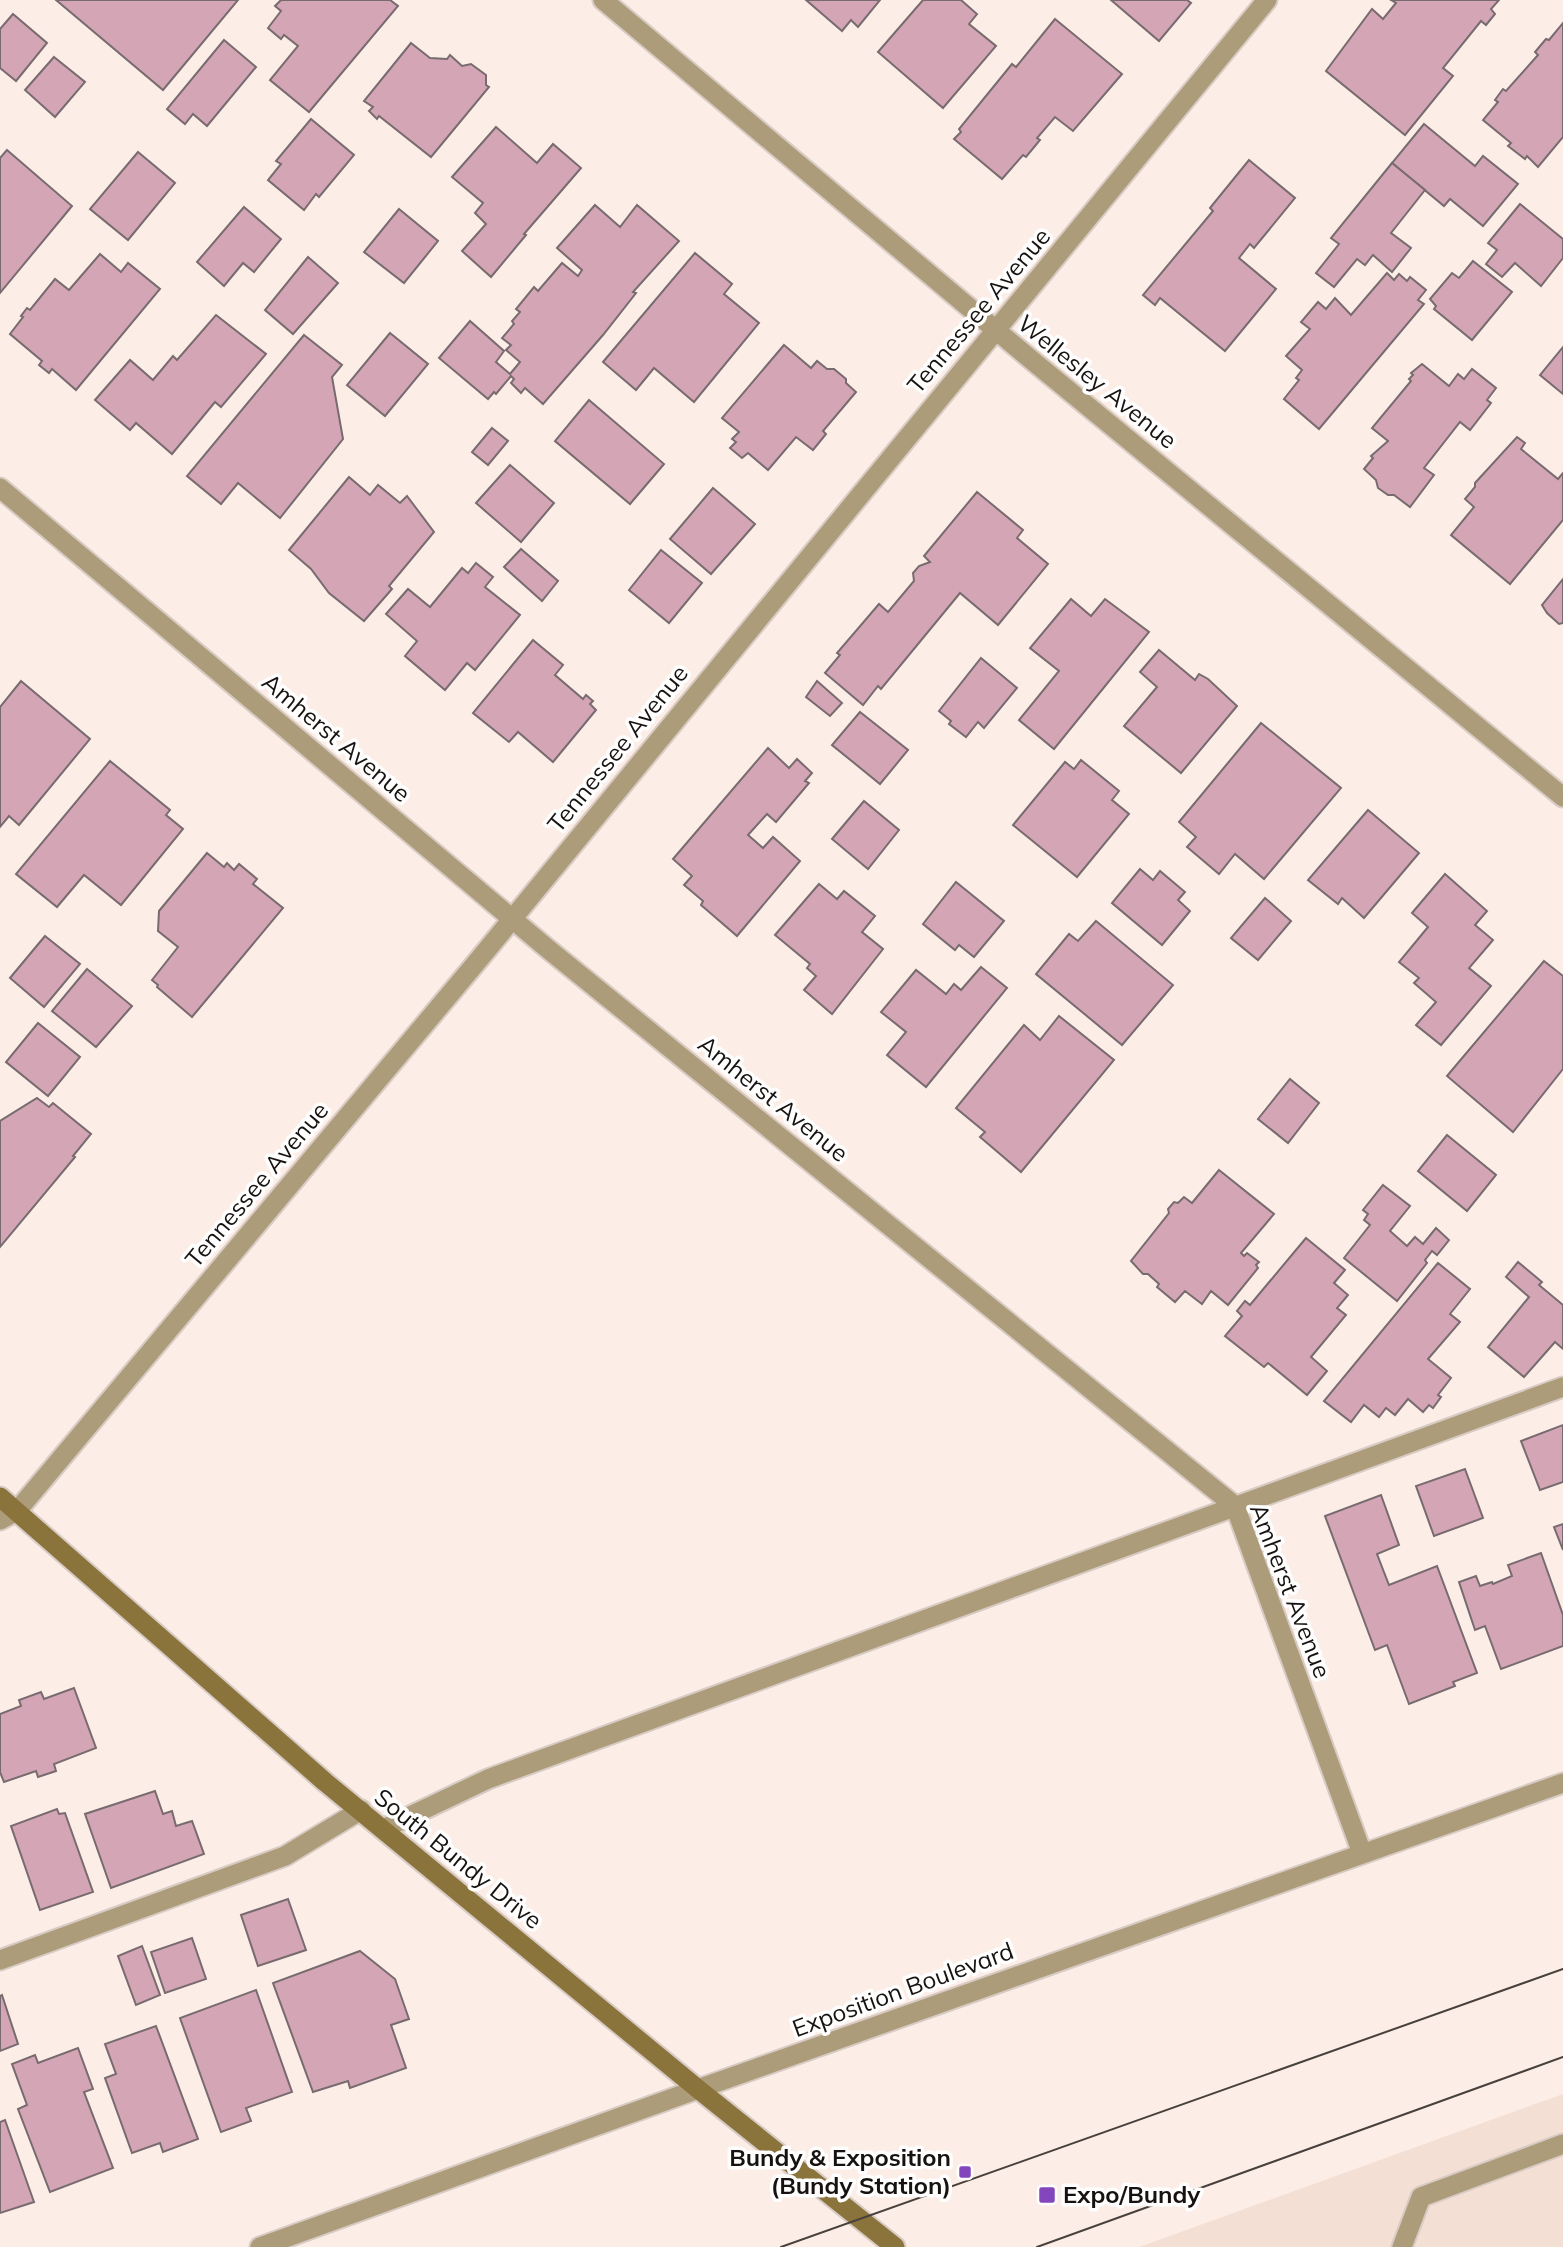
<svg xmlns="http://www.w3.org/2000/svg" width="1563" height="2247" font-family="Mulish,sans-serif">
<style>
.built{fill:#f4dfd4}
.building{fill:#d4a6b5;stroke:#786b6f;stroke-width:2}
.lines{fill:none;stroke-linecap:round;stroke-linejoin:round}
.service-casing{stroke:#d7cbc4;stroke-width:23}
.minor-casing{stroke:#d7cbc4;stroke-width:23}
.secondary-casing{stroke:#d7cbc4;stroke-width:23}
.service{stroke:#ad9c79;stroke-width:19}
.minor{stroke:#ad9c79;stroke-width:19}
.secondary{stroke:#8b733c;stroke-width:19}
.tram{stroke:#47403d;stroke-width:2}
.poi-dot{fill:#8446bc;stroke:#fefefe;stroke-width:2.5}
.labels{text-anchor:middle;stroke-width:7;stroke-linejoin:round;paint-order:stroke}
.street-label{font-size:24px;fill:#171210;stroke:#fefefe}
.poi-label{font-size:24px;font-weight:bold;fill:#171210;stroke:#fefefe;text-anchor:end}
</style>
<rect width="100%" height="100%" fill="#fceee6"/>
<path class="built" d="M1563,2094V2247H1139Z"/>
<g class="building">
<path d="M56,0H238L163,90Z"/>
<path d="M281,0H390L398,6L309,112L270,80L298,46L284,35L281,39L268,28L281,11L275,6Z"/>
<path d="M806,0H880L858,27L851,20L842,31Z"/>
<path d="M923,0H961L977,14L969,24L996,46L943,108L878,52Z"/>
<path d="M1111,0H1187L1191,3L1159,41Z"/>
<path d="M1391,0H1499L1491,9L1495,14L1486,25L1481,21L1443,68L1453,76L1405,135L1326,71L1372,9L1383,19L1396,3Z"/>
<path d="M13,14L47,43L16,81L0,68V29Z"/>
<path d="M1055,19L1122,74L1073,131L1055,117L1037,138L1040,140L1026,157L1023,155L1002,179L954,139L961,132L959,129L1012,64L1016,67Z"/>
<path d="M1563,23V137L1538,167L1527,156L1525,159L1508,146L1511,143L1483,120L1498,102L1495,100L1503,89L1506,91L1538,55L1535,52L1546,39L1549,40Z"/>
<path d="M224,40L256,67L207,126L193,114L185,124L167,109Z"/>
<path d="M411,43L430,58L447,59L450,55L462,66L471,64L486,75V85L489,87L431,157L379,116L377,119L369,111L373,107L364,101Z"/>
<path d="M54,57L85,82L55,117L25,90Z"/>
<path d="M311,119L354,155L319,197L316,194L304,210L268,180L281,164L276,161Z"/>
<path d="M1424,124L1475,166L1483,156L1518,184L1483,226L1450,199L1444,206L1392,163Z"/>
<path d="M496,127L537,163L553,144L581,168L524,234L526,235L491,277L462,251L486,224L475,213L483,203L452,177Z"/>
<path d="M7,150L72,206L0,293V158Z"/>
<path d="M138,152L175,183L128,240L90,209Z"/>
<path d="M1249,160L1295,198L1254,248L1250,244L1239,258L1276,289L1225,351L1160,298L1155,305L1143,295L1213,211L1210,208Z"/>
<path d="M1392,163L1425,190L1391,233L1411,248L1392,272L1373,255L1365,265L1357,259L1334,287L1316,273L1339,244L1331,238Z"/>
<path d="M1520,204L1563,239V258L1541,286L1515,263L1502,277L1486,264L1497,250L1488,243Z"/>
<path d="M595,205L620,227L637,205L679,241L633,292L636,293L603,335L543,404L525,388L521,393L511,383L514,379L511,376L496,394L494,392L488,399L439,358L470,321L504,351L496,362L510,374L520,362L506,350L511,345L502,338L514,324L512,321L520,312L516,309L534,287L538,291L562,263L578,276L582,270L557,248Z"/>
<path d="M244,207L281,239L254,272L243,263L224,286L197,262Z"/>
<path d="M399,209L438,241L404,283L364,252Z"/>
<path d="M695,253L732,284L724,294L759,323L694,402L654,368L636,390L603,362Z"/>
<path d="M100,254L121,272L128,263L160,289L76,390L52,369L49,373L39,365L42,361L10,334L23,317L21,316L27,308L30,310L55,279L69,290Z"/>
<path d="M308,257L338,283L293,334L265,310Z"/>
<path d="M1473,261L1512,292L1472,340L1434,309L1436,306L1430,299L1452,273L1459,278Z"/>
<path d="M1387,273L1394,280L1399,274L1407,281L1410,277L1426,290L1418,300L1424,304L1319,429L1284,399L1299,380L1296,378L1302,370L1286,356L1310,329L1301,322L1318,302L1326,309L1335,298L1351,315Z"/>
<path d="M216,315L266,354L221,407L215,402L172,454L136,423L130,430L95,400L130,360L153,380L173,356L177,360Z"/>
<path d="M390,333L428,364L385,416L347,385Z"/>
<path d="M304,335L342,365L332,377L343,439L280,518L238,483L221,504L187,476Z"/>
<path d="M784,345L811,368L817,361L827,369H834L846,379V383L856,392L823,431L826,434L813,450L796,437L768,470L748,453L742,458L730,448L736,442L732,439L739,432L722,418Z"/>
<path d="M1563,347V394L1540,375Z"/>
<path d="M1422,364L1449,386L1458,374L1464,379L1472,369L1496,388L1487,400L1491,403L1470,430L1460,422L1424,468L1434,475L1410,507L1394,495H1388L1378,488L1376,480L1364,469L1373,458L1371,456L1388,441L1372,428L1411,381L1409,379L1413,375L1411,373Z"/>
<path d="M589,400L664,464L630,504L555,441Z"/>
<path d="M492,428L508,441L488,465L472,452Z"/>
<path d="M1517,437L1525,443L1521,449L1558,479L1563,473V520L1510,584L1451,535L1474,507L1465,499L1475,487V483Z"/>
<path d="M510,465L554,503L521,542L476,503Z"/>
<path d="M349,477L370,495L378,485L400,503L407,496L434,532L389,586L392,589L364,621L329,593L311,569L289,550Z"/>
<path d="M713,488L755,524L711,574L670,539Z"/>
<path d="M977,492L1023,530L1017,538L1048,564L998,625L960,593L881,689L878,686L863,705L825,673L840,655L837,653L879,604L888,612L914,581L913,573L919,566L930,562L924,556Z"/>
<path d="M521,549L558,581L542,601L504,567Z"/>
<path d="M661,550L702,583L669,623L629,590Z"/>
<path d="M476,563L493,577L485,587L520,615L475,670L467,663L445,690L405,656L417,641L386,614L408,589L430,607L462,568L468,573Z"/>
<path d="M1563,579V623L1559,624L1547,613L1542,605Z"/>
<path d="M1071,599L1091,616L1105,599L1149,632L1054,749L1019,720L1059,671L1030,648Z"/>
<path d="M533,640L563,665L555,675L583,699L586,695L593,701L590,704L596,710L553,762L518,732L509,742L473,713Z"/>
<path d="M1159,650L1195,680L1199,674L1208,679L1237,706L1181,773L1124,726L1157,687L1140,672Z"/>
<path d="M981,658L1017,688L984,728L978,722L966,737L949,724L951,721L939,711Z"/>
<path d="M21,681L90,739L19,825L9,816L0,827V707Z"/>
<path d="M817,681L842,703L830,716L806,697Z"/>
<path d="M860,712L908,750L880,784L832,745Z"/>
<path d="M1261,723L1341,788L1264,879L1235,854L1219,874L1187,847L1196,837L1179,822Z"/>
<path d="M768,748L789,768L797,759L812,773L805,781L809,783L776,822L767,814L748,835L763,848L773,837L800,861L737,936L701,905L703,901L684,885L692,876L673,859Z"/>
<path d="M1081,760L1119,791L1112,800L1129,814L1077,877L1013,825L1065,762L1074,769Z"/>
<path d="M110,761L170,810L166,815L183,829L121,905L84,875L57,907L16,874Z"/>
<path d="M864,801L899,830L868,869L832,839Z"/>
<path d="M1368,810L1419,853L1364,918L1342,898L1338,904L1308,880Z"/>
<path d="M207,853L224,867L227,863L234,870L239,864L257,879L253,884L283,908L192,1017L157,987L158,985L152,980L178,947L158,931L159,911Z"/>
<path d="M1140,869L1153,880L1160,871L1185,892L1178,900L1190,911L1162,945L1112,903Z"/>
<path d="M1445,874L1487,911L1475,925L1493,940L1469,968L1491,986L1441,1045L1416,1025L1436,1002L1414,983L1419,978L1399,962L1428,927L1412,913Z"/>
<path d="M956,882L1004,921L974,957L959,945L955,950L923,924Z"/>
<path d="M819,884L837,899L844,891L875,916L862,932L883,949L832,1014L804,990L816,976L807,968L810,964L775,935Z"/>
<path d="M1265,898L1291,921L1258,960L1231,938Z"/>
<path d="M1096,921L1173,985L1122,1045L1036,974L1069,934L1078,941Z"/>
<path d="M45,936L80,964L44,1007L10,978Z"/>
<path d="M1544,961L1563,976V1069L1513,1132L1447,1076Z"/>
<path d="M981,967L1007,988L926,1087L887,1055L906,1032L881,1012L916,970L946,994L954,984L961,990Z"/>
<path d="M87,969L132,1006L96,1047L52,1011Z"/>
<path d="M1059,1016L1114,1060L1021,1172L980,1137L985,1132L956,1108L1024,1025L1040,1040Z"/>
<path d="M38,1023L80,1057L48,1096L6,1062Z"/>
<path d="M1290,1079L1319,1103L1288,1143L1258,1119Z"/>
<path d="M37,1098L49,1107L53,1103L91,1134L73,1156L75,1157L0,1247V1121Z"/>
<path d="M1447,1135L1496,1175L1467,1211L1418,1171Z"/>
<path d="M1219,1170L1274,1214L1241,1253L1244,1256L1247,1253L1259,1262L1256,1265L1258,1268L1228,1305L1211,1291L1202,1304L1185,1291L1175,1302L1157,1287L1159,1284L1148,1274H1143L1131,1261L1169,1213L1168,1209L1174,1202L1178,1203L1184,1197L1192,1203Z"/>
<path d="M1383,1185L1410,1206L1390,1231L1407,1246L1415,1237L1423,1244L1436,1228L1449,1240L1437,1255L1432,1251L1425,1260L1427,1263L1397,1301L1344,1258L1370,1225L1364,1220L1368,1214L1363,1210Z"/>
<path d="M1306,1238L1345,1270L1334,1283L1348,1295L1337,1308L1346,1315L1311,1357L1327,1371L1307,1395L1268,1363L1264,1367L1225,1336L1242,1316L1237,1311L1245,1301L1250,1305Z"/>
<path d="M1518,1262L1542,1282L1539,1285L1563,1305V1349L1555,1342L1524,1377L1488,1347L1529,1297L1506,1277Z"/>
<path d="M1438,1263L1470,1289L1450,1314L1460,1322L1428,1359L1451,1378L1438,1395L1441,1397L1433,1408L1429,1405L1423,1412L1408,1399L1395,1415L1386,1408L1379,1417L1364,1405L1351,1422L1324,1401Z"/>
<path d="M1563,1425V1482L1540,1490L1521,1441Z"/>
<path d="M1465,1469L1483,1518L1434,1536L1416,1486Z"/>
<path d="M1381,1495L1399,1545L1377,1554L1389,1585L1437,1566L1477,1673L1453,1682L1455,1686L1409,1704L1387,1645L1375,1650L1325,1516Z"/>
<path d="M1563,1524V1550L1554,1527Z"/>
<path d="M1541,1553L1563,1615V1646L1501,1669L1485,1626L1475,1630L1459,1582L1476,1576L1480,1586L1492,1582L1493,1584L1512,1576L1508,1565Z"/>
<path d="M74,1688L96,1748L54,1764L56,1771L38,1777L36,1771L4,1782L0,1772V1714L21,1706L19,1700L41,1692L44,1699Z"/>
<path d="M155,1791L163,1814L172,1811L176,1826L192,1821L204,1854L111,1888L85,1814Z"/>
<path d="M57,1809L59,1814L65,1813L93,1892L40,1910L11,1826Z"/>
<path d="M288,1899L306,1950L258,1966L241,1915Z"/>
<path d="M192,1938L206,1979L165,1993L151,1952Z"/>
<path d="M142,1946L160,1995L136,2005L118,1956Z"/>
<path d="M360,1951L395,1979L409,2019L391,2025L406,2068L350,2088L348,2081L313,2092L273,1983Z"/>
<path d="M256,1990L292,2092L246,2108L251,2121L221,2132L180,2018Z"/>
<path d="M2,1995L18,2044L0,2051V1996Z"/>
<path d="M156,2026L198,2139L163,2152L160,2143L132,2153L105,2078L116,2074L105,2044Z"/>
<path d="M78,2048L93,2089L84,2092L113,2168L50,2192L18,2109L27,2105L12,2064L35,2055L38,2063Z"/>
<path d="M5,2120L34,2202L0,2213V2122Z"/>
</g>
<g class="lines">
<g class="service-casing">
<g id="service">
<path d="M383,1829L488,1779L1563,1387"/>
<path d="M0,1960L285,1856L361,1810"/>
<path d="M1402,2247L1421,2197L1563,2144"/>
</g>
</g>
<g class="minor-casing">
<g id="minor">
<path d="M603,0L1034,362L1563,797"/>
<path d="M0,488L548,949L1235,1506L1362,1853"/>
<path d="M0,1520L17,1511L481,957L1267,0"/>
<path d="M260,2247L698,2089L1563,1783"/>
</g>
</g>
<g class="secondary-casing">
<path id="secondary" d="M0,1497L325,1782L698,2089L895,2247"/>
</g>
<use href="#service" class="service"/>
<use href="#minor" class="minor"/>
<use href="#secondary" class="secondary"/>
<g class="tram">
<path d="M781,2247L1563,1969"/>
<path d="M1037,2247L1563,2057"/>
</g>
</g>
<g class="poi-dot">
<rect x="958" y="2165" width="14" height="14" rx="3.5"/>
<rect x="1038" y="2186" width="18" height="18" rx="3.5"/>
</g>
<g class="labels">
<g class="street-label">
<text transform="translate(979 311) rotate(-50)" y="8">Tennessee Avenue</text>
<text transform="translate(1097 382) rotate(39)" y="8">Wellesley Avenue</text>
<text transform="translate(336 738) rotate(40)" y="8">Amherst Avenue</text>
<text transform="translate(618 749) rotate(-51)" y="8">Tennessee Avenue</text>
<text transform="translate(773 1099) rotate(39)" y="8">Amherst Avenue</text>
<text transform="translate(257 1185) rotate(-50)" y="8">Tennessee Avenue</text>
<text transform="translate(1290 1591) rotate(69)" y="8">Amherst Avenue</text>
<text transform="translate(458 1859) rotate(39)" y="8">South Bundy Drive</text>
<text transform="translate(903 1990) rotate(-20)" y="8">Exposition Boulevard</text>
</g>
<g class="poi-label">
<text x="951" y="2166">Bundy &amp; Exposition<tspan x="951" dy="28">(Bundy Station)</tspan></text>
<text x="1063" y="2203" text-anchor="start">Expo/Bundy</text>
</g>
</g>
</svg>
